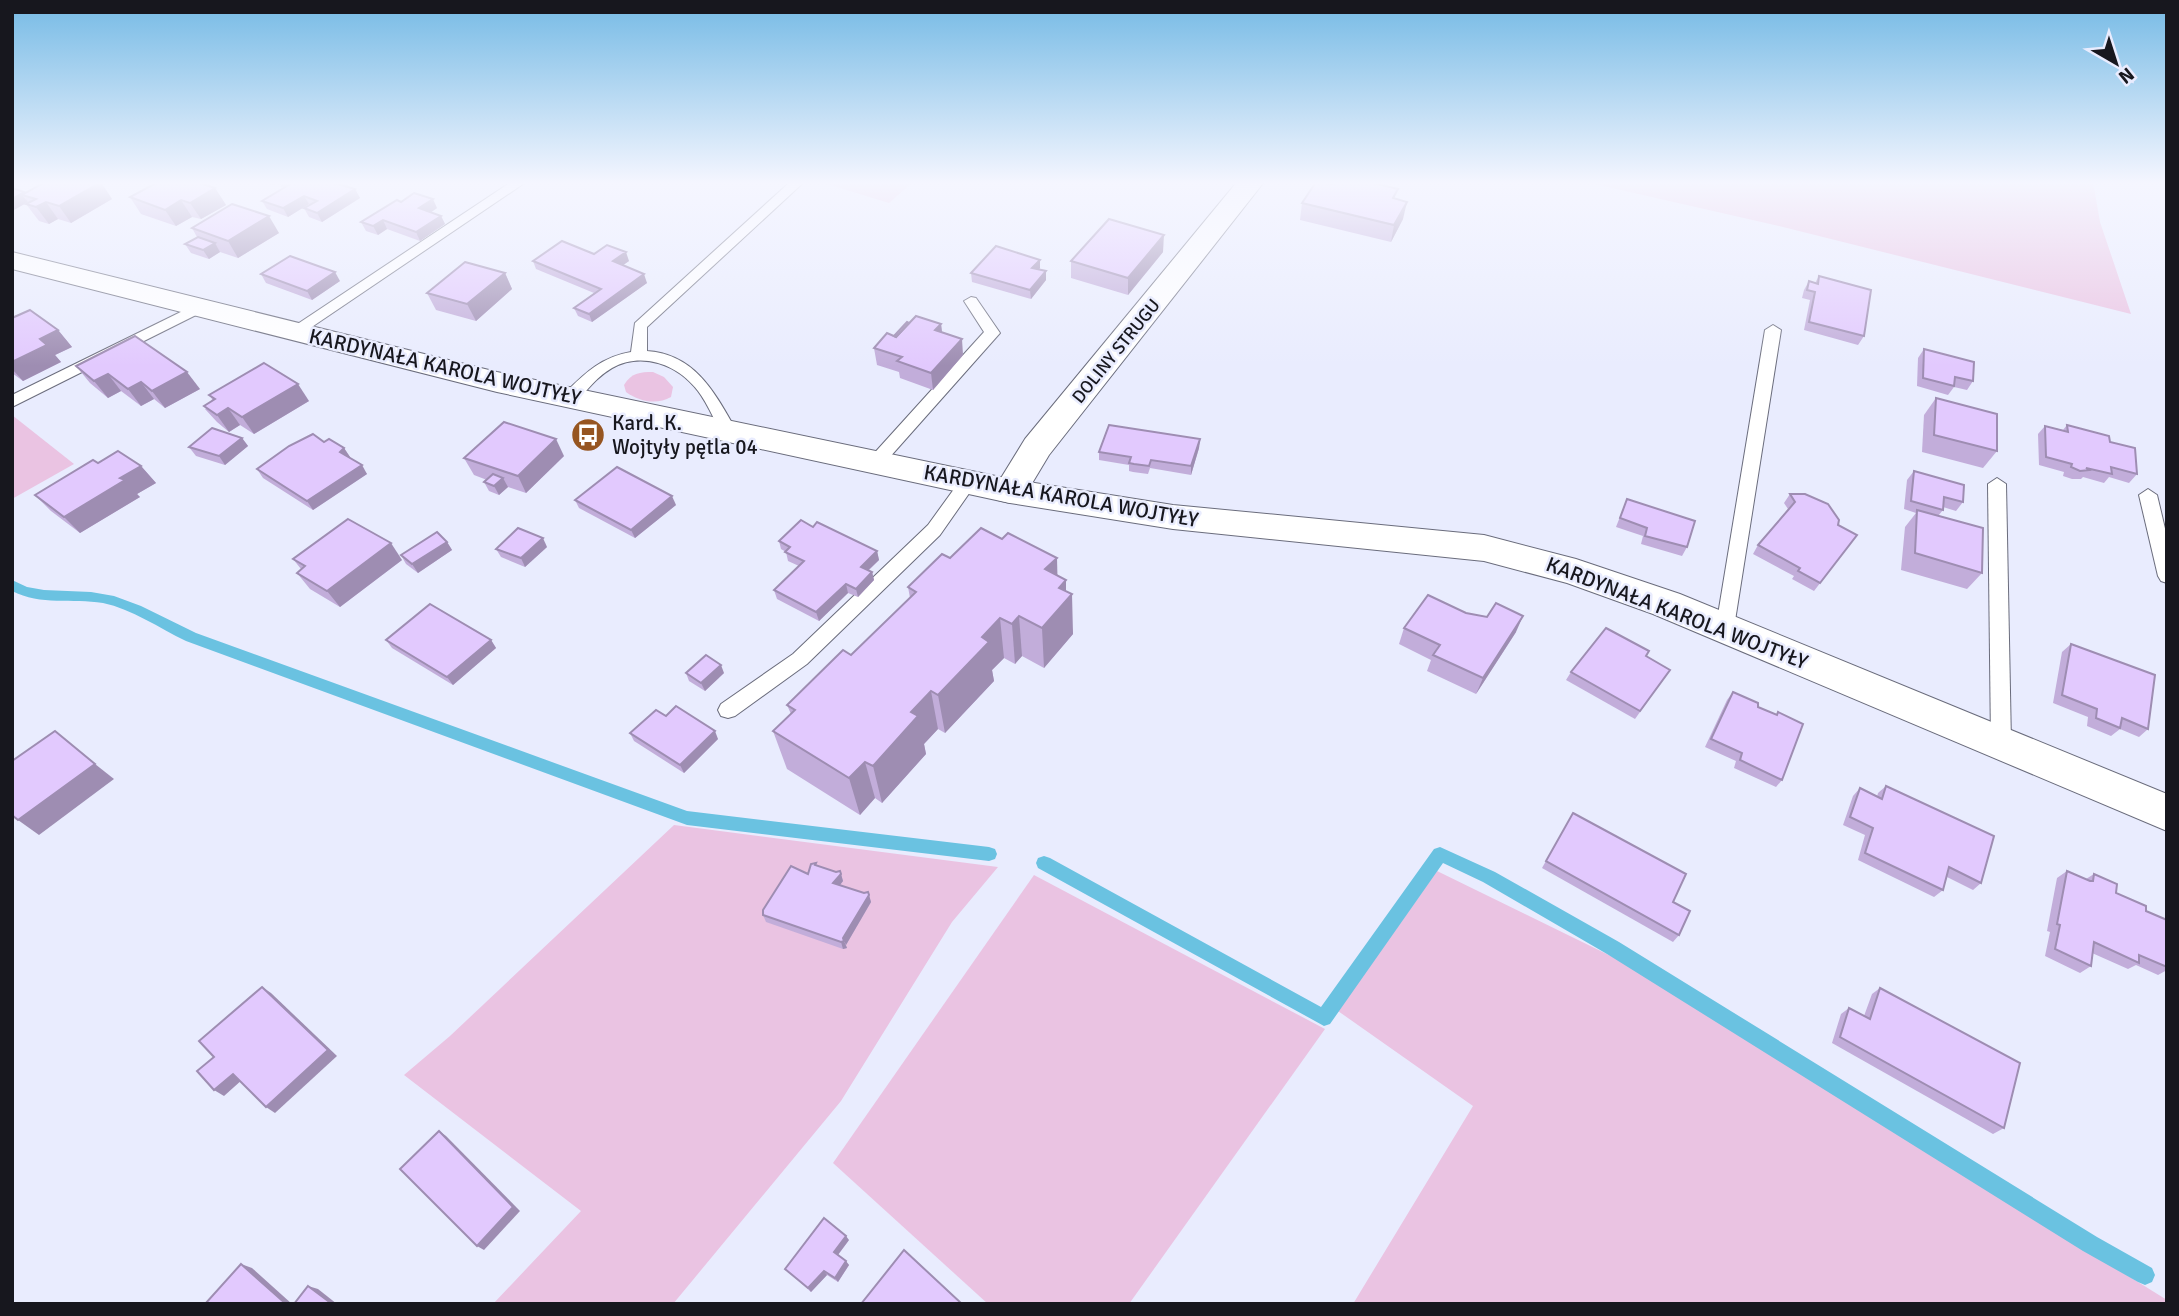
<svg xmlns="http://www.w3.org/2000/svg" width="2179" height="1316" font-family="Signika,sans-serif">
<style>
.green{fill:#eac3e2}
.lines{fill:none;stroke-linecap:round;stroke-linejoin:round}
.stream{fill:#6ac2e1;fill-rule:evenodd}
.lane-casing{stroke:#6a6c7c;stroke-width:2}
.street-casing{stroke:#6a6c7c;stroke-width:2}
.secondary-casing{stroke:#6a6c7c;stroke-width:2}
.lane{fill:#fff;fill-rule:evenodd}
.street{fill:#fff;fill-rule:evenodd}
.secondary{fill:#fff;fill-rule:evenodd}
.wall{fill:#c2adda}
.shaded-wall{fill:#9e8db2}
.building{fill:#e2c9fe;stroke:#9e8db2;stroke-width:2}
.labels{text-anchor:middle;stroke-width:5;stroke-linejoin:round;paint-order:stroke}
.far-street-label{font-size:18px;fill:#17171e;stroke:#e9ecfe}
.street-label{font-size:21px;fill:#17171e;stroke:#e9ecfe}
.poi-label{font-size:21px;fill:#17171e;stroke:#e9ecfe;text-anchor:start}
</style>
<rect width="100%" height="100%" fill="#e9ecfe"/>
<g class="green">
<path d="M830,182H913L889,203L827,184Z"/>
<path d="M1586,182H2093L2100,222L2131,314L1783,227Z"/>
<path d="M653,372L664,377L673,387L671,397C657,405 640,402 626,392L624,385C631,373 640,372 653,372Z"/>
<path d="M12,415L74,464L12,499Z"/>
<path d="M674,825L998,867L952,922L841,1101L673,1304H493L581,1211L404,1075L450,1036Z"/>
<path d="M1437,871L1619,960L2167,1300V1304H1353L1473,1106L1338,1011Z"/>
<path d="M1034,875L1325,1029L1129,1304H988L833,1163Z"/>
</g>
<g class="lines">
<g class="stream">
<path d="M12,580L27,587L44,590L91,592L114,596L141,606L196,633L687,811L989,847L995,849L997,854L995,859L989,861L687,825L186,641C159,628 132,609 103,603C72,598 41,606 12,591Z"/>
<path d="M1440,847L1495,872L1619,942L2097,1237L2152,1268L2155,1275L2152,1282L2145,1285L2138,1282L2083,1251L1607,954L1483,882L1443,863L1330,1024L1324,1026L1038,868L1036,863L1038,858L1044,856L1050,858L1321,1007L1434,849Z"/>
</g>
<g class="lane-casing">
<g id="lane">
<path d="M511,182H526L300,335H290L287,332L290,329Z"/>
<path d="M790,182H804L647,327V351C695,354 715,393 736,430L734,434H722C714,420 708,404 698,391C678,365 643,351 612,368C598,376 588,389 577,401H565L563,397L565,393C586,372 602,357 631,352L635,323Z"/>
<path d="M971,297L976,298L1000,333L881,467H869L867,463L869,459L984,332L964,301Z"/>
<path d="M199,303L204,305L206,308L204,311L12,407V395Z"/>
<path d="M1773,325L1781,330L1734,627L1732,632L1725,634L1718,632L1716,627L1765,330Z"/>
<path d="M968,476L977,482L940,535L807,664L735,716L728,718L721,716L718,710L721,704L793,654L928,525L962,478Z"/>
<path d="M1997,478L2006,484L2011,743L2008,749L2001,751L1994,749L1991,743L1988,484Z"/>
<path d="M2148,489L2157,495L2167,537V583L2161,581L2158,576L2139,495Z"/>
</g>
</g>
<g class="street-casing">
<path id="street" d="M1237,182H1264L1049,455L1022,500L1010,503L998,500L993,491L1025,439Z"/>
</g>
<g class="secondary-casing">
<path id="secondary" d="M12,252L497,372L1010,479L1173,505L1484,535L1576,559L1680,594L2167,794V831L1653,614L1567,583L1484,561L1173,529L1010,503L497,392L12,269Z"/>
</g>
<use href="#lane" class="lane"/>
<use href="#street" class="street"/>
<use href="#secondary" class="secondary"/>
</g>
<g class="wall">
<path d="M261,182H332L355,189L360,198L322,222L309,217L304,208L310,205L309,204L288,217L267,209L262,201L284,188L281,187L279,182L273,185Z"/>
<path d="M12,188L25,193L112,199L71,223L58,219L49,224L39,221L26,204L28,202L12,211Z"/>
<path d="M215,188L226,205L201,219L192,217L176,226L141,214L130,197Z"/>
<path d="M1396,199L1403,219L1391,242L1300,220L1302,203Z"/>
<path d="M401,202L437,208L431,212L441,216L445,224L420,241L387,229L378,235L366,231L361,222Z"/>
<path d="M192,228L279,233L238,258L220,252L209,259L191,253L185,244L197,237Z"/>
<path d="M1163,252L1128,295L1071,278V261Z"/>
<path d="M594,254L629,261L623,265L647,283L592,322L578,316L574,308L594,293L536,269L533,261Z"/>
<path d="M1040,260V268L1039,269L1046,280L1031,299L972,282L971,273Z"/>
<path d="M505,273L512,289L476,321L436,310L427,293Z"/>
<path d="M261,274L340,281L312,300L266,283Z"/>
<path d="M1819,276L1864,336L1858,345L1804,330L1810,300L1802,298L1804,290L1809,281L1815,283Z"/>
<path d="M12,318L58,330L72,347L55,355L61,362L23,381L12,373Z"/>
<path d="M941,324L942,332L963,355L933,390L900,378L899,372L877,365L874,348L894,336Z"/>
<path d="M1924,349L1973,381L1967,390L1954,387L1948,395L1917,386L1918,358Z"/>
<path d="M76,366L200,389L165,408L154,399L141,406L121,391L108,398L90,383Z"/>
<path d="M209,395L309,401L254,434L240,425L229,432L217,422L205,409H206L204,406L211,402L212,399Z"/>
<path d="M1936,398L1997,451L1983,468L1922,452L1924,415Z"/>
<path d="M2067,425L2110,442L2137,474L2129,483L2109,477L2104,483L2083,477L2081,479H2072L2063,476L2064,472L2039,465L2038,434L2045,426L2063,430Z"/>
<path d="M242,438L248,446L225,465L196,456L189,447Z"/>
<path d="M1200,439L1199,448L1191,475L1150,468L1148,474L1133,472L1129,471V465L1099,460V452Z"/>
<path d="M324,442L344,448L350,457H349L367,474L313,510L263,478L257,469Z"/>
<path d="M564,456L526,493L508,487L499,495L489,491L484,482L487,480L474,475L464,458Z"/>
<path d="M98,463L141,466L156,483L137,494L140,497L80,533L51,511L35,495Z"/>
<path d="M1914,471L1963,502L1956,511L1943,507V510L1938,516L1982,573L1967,589L1901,570L1905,527L1916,513L1904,509L1907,480Z"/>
<path d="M1790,494L1838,525L1857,535L1814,591L1792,579L1794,576L1753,554L1758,545L1788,509L1784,503Z"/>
<path d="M1627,499L1687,547L1682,556L1641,544L1643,536L1616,527Z"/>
<path d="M575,500L676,505L635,538L579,508Z"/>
<path d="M813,527L877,551L879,560L869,570L872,572L874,580L858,597L848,593L819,621L777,599L774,590L799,566L788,561L786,552L781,549L779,541Z"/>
<path d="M1002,539L1057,558V576L1066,591L1073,634L1044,668L1022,656L1015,664L1004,658L992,670L994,681L945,733L938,729L924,744L926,754L882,803L875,798L860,815L787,769L773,731L791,714L787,705L851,655L910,598L908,587L950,558Z"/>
<path d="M447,542L452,550L418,573L406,564L401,555Z"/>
<path d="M547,547L525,567L501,557L496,549Z"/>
<path d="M293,559L402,560L340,607L310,589L297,573L301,569Z"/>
<path d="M1466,613L1516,632L1476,694L1427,671L1431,660L1399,644L1404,628Z"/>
<path d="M386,640H491L496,648L453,685L392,648Z"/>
<path d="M2071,644L2148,729L2139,737L2120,729L2111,736L2087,726L2088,717L2053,703L2062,652Z"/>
<path d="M1646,656L1670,670L1635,719L1566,680L1571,672Z"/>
<path d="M686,673H724L705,691L689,681Z"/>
<path d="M1733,692L1758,707L1776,715L1778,712L1782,780L1776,787L1734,768L1736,761L1705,747L1727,700Z"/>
<path d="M666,716L718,739L684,773L634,741L630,733Z"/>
<path d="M1886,786L1981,883L1973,890L1947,877L1943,890L1934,897L1858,860L1865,835L1843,825L1853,796L1860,788L1877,797L1878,793Z"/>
<path d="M1573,813L1673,902L1679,935L1673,942L1542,868Z"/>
<path d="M818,866L836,872L840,871L843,881L840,885L864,893L868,892L871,902L846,945L847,948L843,949L766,922L763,915Z"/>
<path d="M2067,871L2086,879L2094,874L2116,893L2146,911L2167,920V970L2158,975L2136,965L2128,969L2092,953L2091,966L2080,973L2045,956L2050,932L2047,931L2057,878Z"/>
<path d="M1880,988L2004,1128L1993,1134L1832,1043L1841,1014L1849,1008L1864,1016L1872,994Z"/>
<path d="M849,1240L838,1255L849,1265L838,1282L827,1275L811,1292L785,1269Z"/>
</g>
<g class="shaded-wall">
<path d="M101,182L112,199L71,223L59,206Z"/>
<path d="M271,182H279L273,185Z"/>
<path d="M215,188L226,205L201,219L190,203Z"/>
<path d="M355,189L360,198L322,222L317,213Z"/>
<path d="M24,192L22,195L28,202L12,211V199Z"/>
<path d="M304,196L309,204L288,217L283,208Z"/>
<path d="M433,199L437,208L424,217L419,208Z"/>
<path d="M181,200L192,217L176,226L165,210Z"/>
<path d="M46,202L58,219L49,224L36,207Z"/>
<path d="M1407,202L1403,219L1391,242L1394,225Z"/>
<path d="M269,216L279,233L238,258L228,241Z"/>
<path d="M441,216L445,224L420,241L416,232Z"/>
<path d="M383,220L387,229L378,235L373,226Z"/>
<path d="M1164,235L1163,252L1128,295V278Z"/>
<path d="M215,243L220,252L209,259L203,250Z"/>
<path d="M626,252L629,261L616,270L613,261Z"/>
<path d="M1040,260V268L1033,276L1032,268Z"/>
<path d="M1046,271V280L1031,299L1030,290Z"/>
<path d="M335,272L340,281L312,300L307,291Z"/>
<path d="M505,273L512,289L476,321L467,304Z"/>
<path d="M644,274L647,283L592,322L589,314Z"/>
<path d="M941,324L943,340L935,330Z"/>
<path d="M58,330L72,347L55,355L61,362L23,381L12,369V362L40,339Z"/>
<path d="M962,339L963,355L933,390L931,373Z"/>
<path d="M187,372L200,389L165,408L152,391Z"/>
<path d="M108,374L121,391L108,398L94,381Z"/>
<path d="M141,382L154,399L141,406L128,389Z"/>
<path d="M298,384L309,401L254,434L242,417Z"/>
<path d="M221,408H228L240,425L229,432L217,415Z"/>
<path d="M242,438L248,446L225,465L219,456Z"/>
<path d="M556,439L564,456L526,493L518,476Z"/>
<path d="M1200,439L1199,448L1191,475V466Z"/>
<path d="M344,448L350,457L345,460L340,452Z"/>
<path d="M362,465L367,474L313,510L307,501Z"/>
<path d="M141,466L156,483L137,494L140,497L80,533L64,517L120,478Z"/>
<path d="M503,478L508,487L499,495L494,486Z"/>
<path d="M672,496L676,505L635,538L631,530Z"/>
<path d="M543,538L547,547L525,567L521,558Z"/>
<path d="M447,542L452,550L418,573L412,564Z"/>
<path d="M391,543L402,560L340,607L327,591Z"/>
<path d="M877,551L879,560L863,575L861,567Z"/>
<path d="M1057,558L1058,598L1045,569Z"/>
<path d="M872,572L874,580L858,597L856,589Z"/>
<path d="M1066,580V601L1072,594L1073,634L1044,668L1042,628L1059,588Z"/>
<path d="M846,584L848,593L819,621L816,612Z"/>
<path d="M1019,616L1022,656L1015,664L1012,624Z"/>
<path d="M1523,616L1516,632L1476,694L1483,678Z"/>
<path d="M1000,618L1004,658L992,670L994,681L945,733L938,695L982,637Z"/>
<path d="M491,640L496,648L453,685L447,677Z"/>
<path d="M721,665L724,673L705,691L701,683Z"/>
<path d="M931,691L938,729L924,744L926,754L882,803L873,766L911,712Z"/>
<path d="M715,731L718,739L684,773L680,765Z"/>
<path d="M865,762L875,798L860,815L849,778Z"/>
<path d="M95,764L114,779L39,835L18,820Z"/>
<path d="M841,874L843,881L836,890L833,883Z"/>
<path d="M869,895L871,902L846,945L843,938Z"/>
<path d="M844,941L847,948L843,949L841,942Z"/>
<path d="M262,987L271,993L337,1056L275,1113L266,1107Z"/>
<path d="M233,1074L243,1079L224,1096L214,1090Z"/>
<path d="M439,1131L446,1136L520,1211L484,1250L477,1246Z"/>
<path d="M846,1236L849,1240L837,1256L834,1252Z"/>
<path d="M846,1261L849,1265L838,1282L835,1278Z"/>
<path d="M241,1264L252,1268L292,1304H286Z"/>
<path d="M824,1271L827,1275L811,1292L808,1288Z"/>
<path d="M308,1286L318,1289L337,1304H332Z"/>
</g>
<g class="building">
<path d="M45,182H101L59,206L46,202L36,207L26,204L36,199L22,195Z"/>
<path d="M158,182H197L215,188L190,203L181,200L165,210L130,197Z"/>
<path d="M288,182H332L355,189L317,213L304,208L317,201L304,196L283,208L262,201L292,183Z"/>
<path d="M1316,182L1332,184L1334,182H1370L1398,189L1393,198L1407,202L1394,225L1302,203Z"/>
<path d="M12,188L24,192L12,199Z"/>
<path d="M414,193L433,199L419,208L441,216L416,232L383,220L373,226L361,222L397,200L401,202Z"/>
<path d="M232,204L269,216L228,241L192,228Z"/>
<path d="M1109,219L1164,235L1128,278L1071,261Z"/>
<path d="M198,237L215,243L203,250L185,244Z"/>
<path d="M562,241L594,254L607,245L626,252L613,261L644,274L589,314L574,308L601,289L533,261Z"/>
<path d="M996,246L1040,260L1032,268L1046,271L1030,290L971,273Z"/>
<path d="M290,256L335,272L307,291L261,274Z"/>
<path d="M465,262L505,273L467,304L427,293Z"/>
<path d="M1819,276L1871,290L1864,336L1809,322L1815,292L1807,290L1809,281L1818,284Z"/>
<path d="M30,310L58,330L40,339L47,345L12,362V318Z"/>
<path d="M916,316L941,324L935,330L962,339L931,373L897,361L902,357L874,348L887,333L896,337Z"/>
<path d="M907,322L909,323L896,337L894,336Z"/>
<path d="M135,336L187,372L152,391L141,382L128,389L108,374L94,381L76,366Z"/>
<path d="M1924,349L1974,362L1973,381L1955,377L1954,386L1923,378Z"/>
<path d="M264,363L298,384L242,417L228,408L217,415L204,406L215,399L209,395Z"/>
<path d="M1936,398L1997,414V451L1934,435Z"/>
<path d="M504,422L556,439L518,476L464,458Z"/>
<path d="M1109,425L1200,439L1191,466L1151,460L1149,466L1134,464L1129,463L1131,457L1099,452Z"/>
<path d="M2067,425L2109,436L2110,442L2135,448L2137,474L2111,467L2112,474L2086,468L2089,470L2080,471L2071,467L2072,464L2046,457L2045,426L2068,432Z"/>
<path d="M212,428L242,438L219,456L189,447Z"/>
<path d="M313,434L324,442L329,439L344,448L340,452L362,465L307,501L257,469L289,446Z"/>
<path d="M118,451L141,466L120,478L125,480L64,517L35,495L93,460L98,463Z"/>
<path d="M617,467L672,496L631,530L575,500Z"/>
<path d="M1914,471L1964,485L1963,502L1944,497L1943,510L1911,501Z"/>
<path d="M493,474L503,478L494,486L484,482Z"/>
<path d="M1790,494H1805L1828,504L1839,520L1838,525L1857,535L1820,583L1798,571L1800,568L1758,545L1795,502Z"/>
<path d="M1627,499L1695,521L1687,547L1645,536L1647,528L1620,518Z"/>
<path d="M1917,510L1983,528L1982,573L1915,553Z"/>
<path d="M348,519L391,543L327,591L297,573L305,566L293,559Z"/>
<path d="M801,520L813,527L817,522L877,551L861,567L872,572L856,589L846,584L816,612L774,590L804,561L785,552L790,547L779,541Z"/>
<path d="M518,528L543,538L521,558L496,549Z"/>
<path d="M981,528L1002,539L1008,533L1057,558L1045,569L1066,580L1059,588L1072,594L1042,628L1019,616L1012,624L1000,618L982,637L989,642L938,695L931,691L911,712L918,716L873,766L865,762L849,778L773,731L795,710L787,705L843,650L851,655L916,592L908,587L942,554L950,558Z"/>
<path d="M437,532L447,542L412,564L401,555Z"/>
<path d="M1428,595L1466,613L1487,617L1496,603L1523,616L1483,678L1433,655L1440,645L1404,628Z"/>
<path d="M430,604L491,640L447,677L386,640Z"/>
<path d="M1606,628L1649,651L1646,656L1670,670L1640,711L1571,672Z"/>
<path d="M2071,644L2155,675L2148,729L2122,718L2120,728L2096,718L2097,709L2062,695Z"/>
<path d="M706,655L721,665L701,683L686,673Z"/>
<path d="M1733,692L1758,703V707L1777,715L1778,712L1803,724L1782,780L1740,760L1742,753L1711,739Z"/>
<path d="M676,706L715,731L680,765L630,733L656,710L666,716Z"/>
<path d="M55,731L95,764L18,820L12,815V761Z"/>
<path d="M1886,786L1994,836L1981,883L1949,867L1943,890L1865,853L1873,828L1850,817L1860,788L1882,799Z"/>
<path d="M1573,813L1686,874L1673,902L1690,911L1679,935L1546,861Z"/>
<path d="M816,863L815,865L836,872L840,871L841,874L833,883L864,893L868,892L869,895L843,938L844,941L841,942L763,915V910L791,866L808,874L811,864Z"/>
<path d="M2067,871L2090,881H2093L2094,874L2117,884L2116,893L2146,906V911L2167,920V967L2139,955V963L2094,942L2091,966L2055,949L2060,925L2057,924Z"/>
<path d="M262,987L328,1050L266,1107L233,1074L214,1090L197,1071L214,1057L199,1041Z"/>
<path d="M1880,988L2020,1063L2004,1128L1840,1037L1849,1008L1870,1019Z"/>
<path d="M439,1131L513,1207L477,1246L400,1169Z"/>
<path d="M824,1218L846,1236L834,1252L846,1261L835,1278L824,1271L808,1288L785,1269Z"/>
<path d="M904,1250L962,1304H861Z"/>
<path d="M241,1264L286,1304H205Z"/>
<path d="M308,1286L332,1304H294Z"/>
</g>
<linearGradient id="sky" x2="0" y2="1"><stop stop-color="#75bae5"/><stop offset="0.5" stop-color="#f5f6ff"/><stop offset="1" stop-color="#f5f6ff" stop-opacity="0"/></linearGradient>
<rect width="2179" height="366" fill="url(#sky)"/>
<defs>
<g id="bus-disc" transform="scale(1.75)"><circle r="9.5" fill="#965521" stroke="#e9ecfe"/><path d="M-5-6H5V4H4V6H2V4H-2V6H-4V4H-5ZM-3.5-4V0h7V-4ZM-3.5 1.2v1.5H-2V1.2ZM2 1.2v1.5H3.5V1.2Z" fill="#fff"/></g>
</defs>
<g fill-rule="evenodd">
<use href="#bus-disc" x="588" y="435"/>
</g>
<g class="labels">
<g class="far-street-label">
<text transform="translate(1116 351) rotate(-51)" y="6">DOLINY STRUGU</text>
</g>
<g class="street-label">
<text transform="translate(445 367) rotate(13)" y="7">KARDYNAŁA KAROLA WOJTYŁY</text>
<text transform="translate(1061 496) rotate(10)" y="7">KARDYNAŁA KAROLA WOJTYŁY</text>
<text transform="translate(1677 613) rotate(21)" y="7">KARDYNAŁA KAROLA WOJTYŁY</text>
</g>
<g class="poi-label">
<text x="612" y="430">Kard. K.<tspan x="612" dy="24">Wojtyły pętla 04</tspan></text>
</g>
</g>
<rect width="2179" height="1316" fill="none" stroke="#17171e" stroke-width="28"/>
<g transform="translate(2116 63) rotate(141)" stroke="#e9ecfe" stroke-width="5" paint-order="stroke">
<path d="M0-5L12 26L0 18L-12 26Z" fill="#17171e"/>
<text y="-10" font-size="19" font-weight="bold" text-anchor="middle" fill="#17171e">N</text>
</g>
</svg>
